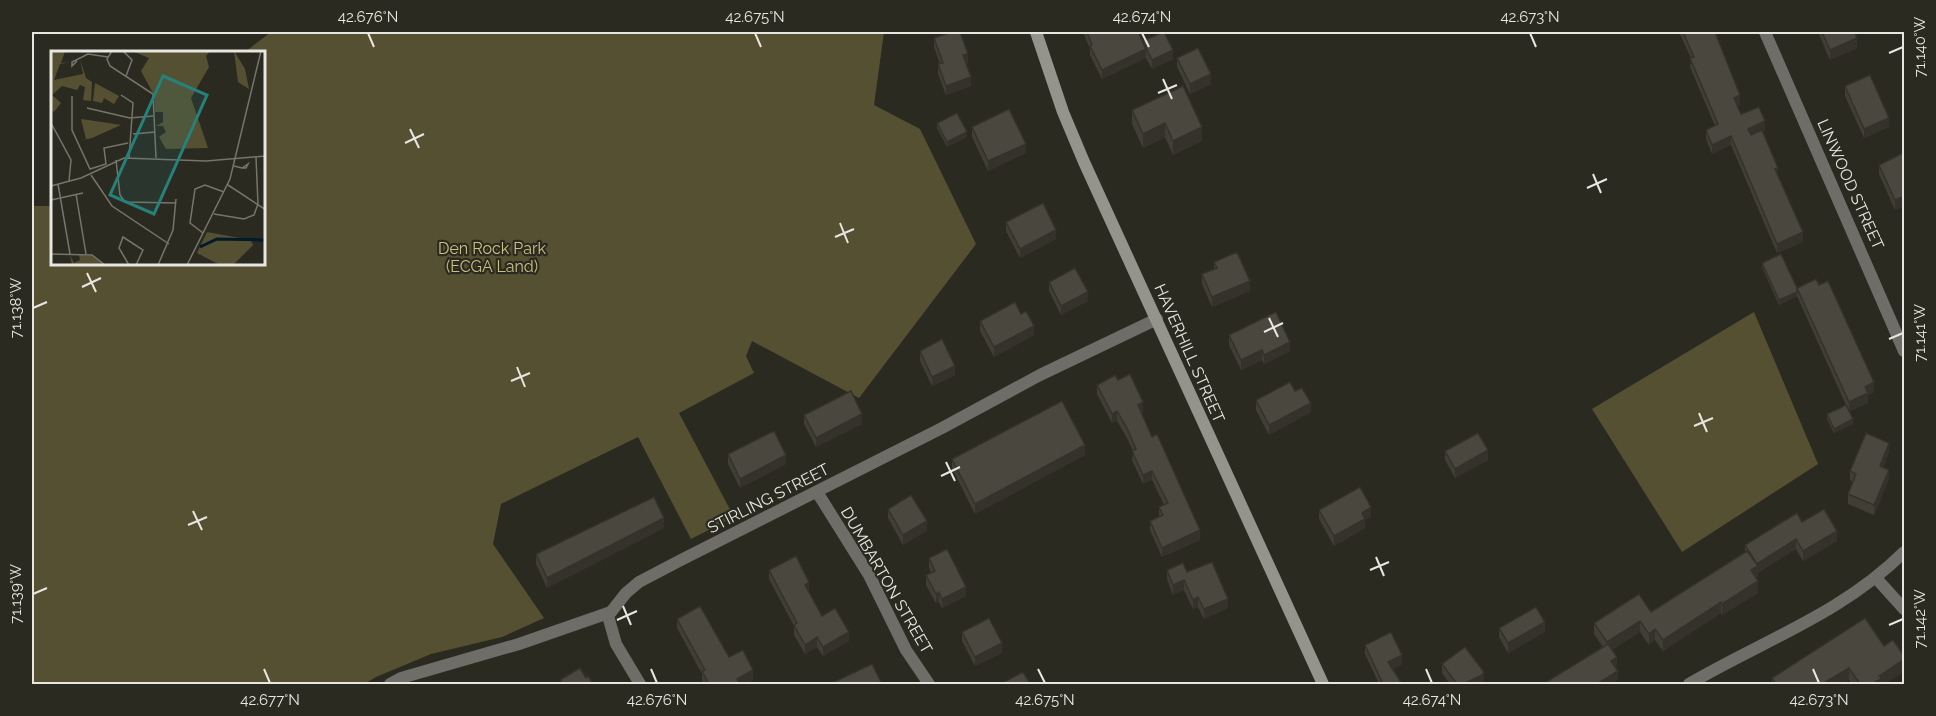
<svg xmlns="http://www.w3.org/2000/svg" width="1936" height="716" font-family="Raleway,sans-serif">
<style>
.green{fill:#565033}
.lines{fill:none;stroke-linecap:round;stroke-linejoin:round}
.street{stroke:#6e6d68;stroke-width:12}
.secondary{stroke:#95948c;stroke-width:12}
.wall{fill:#403e35}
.shaded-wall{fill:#34322b}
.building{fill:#4a483e;stroke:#34322b;stroke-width:1.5}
.ticks{fill:none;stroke:#e7e6e0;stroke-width:2}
.labels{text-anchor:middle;stroke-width:4.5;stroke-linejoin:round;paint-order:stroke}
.street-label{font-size:16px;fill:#e7e6e0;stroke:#2b2a20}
.park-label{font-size:16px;fill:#ccc082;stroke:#2b2a20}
.inset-river{fill:none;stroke:#011c28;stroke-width:3}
.inset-road{fill:none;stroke:#76756d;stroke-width:1.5}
.view{fill:#258179;fill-opacity:0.15;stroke:#258179;stroke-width:3}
.inset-edge{fill:none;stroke:#e7e6e0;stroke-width:3}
.neatline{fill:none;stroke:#e7e6e0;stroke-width:2}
.ticks-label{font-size:15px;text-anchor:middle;fill:#e7e6e0}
</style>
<rect width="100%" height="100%" fill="#2b2a20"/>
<g class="green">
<path d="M271,32H884L874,105L920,129L976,244L859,398L752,341L746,356L754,373L679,413L734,517L691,539L638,437L501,504L493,544L544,618L502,637L431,654L376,677L364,684H32V206H52V264H264V52H245Z"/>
<path d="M1754,312L1818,464L1682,552L1592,409Z"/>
</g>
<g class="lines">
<g class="street">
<path d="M1765,32L1904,351"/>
<path d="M817,492L869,575L906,650L929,684"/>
<path d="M1876,578L1904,609"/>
<path d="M611,612L608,616L616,644L640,684"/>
<path d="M390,684L401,678L519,644L611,612L626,593L639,582L679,561L942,428L1040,375L1157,319"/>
<path d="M1689,684C1762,641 1843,613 1904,552"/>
</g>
<path class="secondary" d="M1036,32L1063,112L1084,162L1323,684"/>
</g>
<g class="wall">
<path d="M1083,32H1138L1143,41L1173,59L1152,69L1146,58L1102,79L1090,55V49Z"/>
<path d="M1679,32H1715L1740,104L1737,105L1741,114L1765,131L1763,132L1778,177L1803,242L1777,253L1731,145L1712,154L1706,139V130L1715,126L1690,67L1691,58Z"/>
<path d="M1818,32H1854L1857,48L1830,60Z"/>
<path d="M934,38L968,63L966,64L971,86L946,95L938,74V64H940L934,47Z"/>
<path d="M1177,58L1211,84L1190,94L1177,67Z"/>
<path d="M1183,86L1202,141L1173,155L1165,137L1143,148L1132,124V110Z"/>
<path d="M1845,86L1889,127L1864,138L1845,96Z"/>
<path d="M937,123L967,137L947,147L937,128Z"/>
<path d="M972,127L1026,153L988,171L972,137Z"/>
<path d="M1905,157V205L1895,210L1879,174V165Z"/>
<path d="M1006,222L1056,239L1020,258L1006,231Z"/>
<path d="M1214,262L1250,291L1212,307L1202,284V274L1214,270Z"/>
<path d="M1762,263L1797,288L1874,392L1868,395V403L1849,411L1853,424L1834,433L1827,419V414L1846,405L1797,296L1779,305L1762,267Z"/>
<path d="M1049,282L1088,301L1061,315L1049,291Z"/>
<path d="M980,321L1034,335L994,357L980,331Z"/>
<path d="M1229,335L1290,351L1264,364L1262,360L1241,370L1229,345Z"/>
<path d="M920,351L955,375L932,386L920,361Z"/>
<path d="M1118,380L1143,412L1141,413L1200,540L1162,557L1150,530V521L1159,517V507L1164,505L1152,480L1143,484L1132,460L1133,451L1127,438L1117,421L1112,423L1097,394V385Z"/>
<path d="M1295,391L1311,412L1269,435L1256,410V400Z"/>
<path d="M804,415L862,424L816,447L804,424Z"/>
<path d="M1445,451L1488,460L1455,478L1445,460Z"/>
<path d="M1889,452L1883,468L1889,479L1874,515L1848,504V494L1853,482L1850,480V471Z"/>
<path d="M728,454L786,464L740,488L728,464Z"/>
<path d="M1085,455L975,514L952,468V459Z"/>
<path d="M888,509L927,531L903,545L888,518Z"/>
<path d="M1319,510L1371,517L1365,520V528L1334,546L1319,519Z"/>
<path d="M1802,522L1837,541L1803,561L1796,549L1758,573V577L1756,578L1758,593L1722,615L1721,613L1663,651L1655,640L1649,645L1640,632L1612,650L1617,666L1615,667L1618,680L1603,647L1594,634V623L1651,612L1745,553V545Z"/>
<path d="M664,528L547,588L536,564V554Z"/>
<path d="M929,558L966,596L942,608L939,602L936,603L926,585V575L931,573L929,568Z"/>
<path d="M769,570L809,592L822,616L849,641L823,656L817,647L805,654L794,635V626L769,579Z"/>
<path d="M1167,570L1187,572L1228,608L1204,619L1198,607L1193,609L1184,590L1173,595L1167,579Z"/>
<path d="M677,619L729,657L753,680L745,684H704L702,681V674L677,628Z"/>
<path d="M1499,628L1545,632L1508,653L1499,637Z"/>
<path d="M962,632L1002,653L975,666L962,641Z"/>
<path d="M1365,645L1402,664L1393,669L1402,684H1379L1365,654Z"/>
<path d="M1884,646L1905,657V671L1884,684H1852L1849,680L1841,684H1772V678Z"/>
<path d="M1442,664L1484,681L1482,684H1450L1442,673Z"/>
</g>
<g class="shaded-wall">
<path d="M1857,38V48L1830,60V50Z"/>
<path d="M1146,49V58L1102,79V70Z"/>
<path d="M1173,50V59L1152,69V60Z"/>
<path d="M968,54V63L963,65V55Z"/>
<path d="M1211,74V84L1190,94V84Z"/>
<path d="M971,77V86L946,95V86Z"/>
<path d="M1740,95V104L1734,107V98Z"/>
<path d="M1889,118V127L1864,138V129Z"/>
<path d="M1765,121V131L1748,138V129Z"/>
<path d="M1165,123V137L1143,148V134Z"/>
<path d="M1202,127V141L1173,155V141Z"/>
<path d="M967,132V137L947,147V142Z"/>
<path d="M1731,136V145L1712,154V145Z"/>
<path d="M1026,144V153L988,171V161Z"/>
<path d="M1778,168V177L1775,169Z"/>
<path d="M1905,196V205L1895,210V200Z"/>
<path d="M1056,230V239L1020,258V249Z"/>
<path d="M1803,232V242L1777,253V244Z"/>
<path d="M1250,281V291L1212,307V297Z"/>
<path d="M1088,292V301L1061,315V306Z"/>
<path d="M1797,292V296L1779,305V300Z"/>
<path d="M1034,326V335L994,357V347Z"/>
<path d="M1290,342V351L1264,364V355Z"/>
<path d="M1262,350V360L1241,370V360Z"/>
<path d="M955,366V375L932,386V377Z"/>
<path d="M1874,382V392L1868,395V403L1849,412V402L1865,387Z"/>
<path d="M1143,402V412L1138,415V405Z"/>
<path d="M1311,403V412L1269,435V425Z"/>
<path d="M1117,411V421L1112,423V414Z"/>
<path d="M862,414V424L816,447V438Z"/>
<path d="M1853,419V424L1834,433V429Z"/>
<path d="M1889,443V452L1880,476V466Z"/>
<path d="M1085,445V455L975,514V504Z"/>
<path d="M1488,450V460L1455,478V469Z"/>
<path d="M786,455V464L740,488V479Z"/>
<path d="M1889,470V479L1874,515V505Z"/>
<path d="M1152,471V480L1143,484V475Z"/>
<path d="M1371,507V517L1365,520V528L1334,546V536L1362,513Z"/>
<path d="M664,518V528L547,588V578Z"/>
<path d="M927,521V531L903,545V535Z"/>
<path d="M1200,530V540L1162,557V548Z"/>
<path d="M1837,531V541L1803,561V551Z"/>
<path d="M1796,539V549L1758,573V577L1751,581V570L1756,565Z"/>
<path d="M1184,580V590L1173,595V585Z"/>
<path d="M1758,581V593L1722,615V604Z"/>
<path d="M809,582V592L805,594V585Z"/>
<path d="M966,587V596L942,608V599Z"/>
<path d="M939,592V602L936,603V594Z"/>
<path d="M1198,597V607L1193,609V600Z"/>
<path d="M1228,599V608L1204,619V609Z"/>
<path d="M1721,602V613L1663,651V640Z"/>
<path d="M1640,621V632L1607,653V642Z"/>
<path d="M1545,622V632L1508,653V643Z"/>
<path d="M1655,629V640L1649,645V634Z"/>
<path d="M849,632V641L823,656V647Z"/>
<path d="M817,637V647L805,654V645Z"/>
<path d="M1002,643V653L975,666V657Z"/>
<path d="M1402,655V664L1388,671V662Z"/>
<path d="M1617,657V666L1611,670V661Z"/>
<path d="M1905,659V671L1884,684H1872L1879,676Z"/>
<path d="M1849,668V680L1841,684H1822Z"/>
<path d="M753,670V680L745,684H737V679Z"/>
<path d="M1618,671V680L1610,684H1597Z"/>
<path d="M1484,672V681L1482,684H1463Z"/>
</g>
<g class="building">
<path d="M952,32H960L968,54L963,55L971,77L946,86L938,64L943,63L934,38Z"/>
<path d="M1087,32H1138L1146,49L1102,70L1090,46L1092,45Z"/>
<path d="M1163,32H1164L1173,50L1152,60L1143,41Z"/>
<path d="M1683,32H1715L1740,95L1734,98L1741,114L1759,107L1765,121L1748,129L1751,135L1762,130L1778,168L1775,169L1803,232L1777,244L1731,136L1712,145L1706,130L1718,124L1690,58L1694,57Z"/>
<path d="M1822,32H1854L1857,38L1830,50Z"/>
<path d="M1198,48L1211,74L1190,84L1177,58Z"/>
<path d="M1870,75L1889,118L1864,129L1845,86Z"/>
<path d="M1183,86L1202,127L1173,141L1165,123L1143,134L1132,110Z"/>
<path d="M1009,109L1026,144L988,161L972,127Z"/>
<path d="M957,113L967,132L947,142L937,123Z"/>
<path d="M1903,153L1905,157V196L1895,200L1879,165Z"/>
<path d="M1043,203L1056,230L1020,249L1006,222Z"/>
<path d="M1237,252L1250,281L1212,297L1202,274L1217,268L1214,262Z"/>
<path d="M1781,254L1797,288V292L1779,300L1762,263Z"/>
<path d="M1075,268L1088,292L1061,306L1049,282Z"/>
<path d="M1816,279L1819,285L1828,281L1874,382L1865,387L1868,393L1849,402L1797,288Z"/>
<path d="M1015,302L1021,314L1026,311L1034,326L994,347L980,321Z"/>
<path d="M1276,312L1290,342L1264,355L1262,350L1241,360L1229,335Z"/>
<path d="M942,339L955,366L932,377L920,351Z"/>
<path d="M1130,374L1143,402L1138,405L1152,437L1157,434L1200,530L1162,548L1150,521L1163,515L1159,507L1168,503L1152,471L1143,475L1132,451L1136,449L1127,428L1117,411L1112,414L1097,385L1115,375L1118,380Z"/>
<path d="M1290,382L1295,391L1302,388L1311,403L1269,425L1256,400Z"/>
<path d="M851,391L862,414L816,438L804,415Z"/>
<path d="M1062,401L1085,445L975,504L952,459Z"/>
<path d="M1846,405L1853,419L1834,429L1827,414Z"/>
<path d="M774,431L786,455L740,479L728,454Z"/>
<path d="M1478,433L1488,450L1455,469L1445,451Z"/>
<path d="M1866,433L1889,443L1880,466L1889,470L1874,505L1848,494L1856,474L1850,471Z"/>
<path d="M1360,487L1371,507L1362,513L1365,519L1334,536L1319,510Z"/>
<path d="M911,495L927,521L903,535L888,509Z"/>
<path d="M654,497L664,518L547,578L536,554Z"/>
<path d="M1824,509L1837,531L1803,551L1796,539L1757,564L1745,545L1797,513L1802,522Z"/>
<path d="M947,549L966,587L942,599L939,592L936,594L926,575L935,571L929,558Z"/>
<path d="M1747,551L1758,566L1751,570L1758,581L1722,604L1721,602L1663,640L1655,629L1649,634L1640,621L1607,642L1594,623L1639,594L1651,612Z"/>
<path d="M796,556L809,582L805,585L822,616L835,608L849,632L823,647L817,637L805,645L794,625L797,623L769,570Z"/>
<path d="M1212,562L1228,599L1204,609L1198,597L1193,600L1184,580L1173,585L1167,570L1183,563L1187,572Z"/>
<path d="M700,606L729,657L743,650L753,670L737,679L740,684H709L702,671L705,670L677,619Z"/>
<path d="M1536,607L1545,622L1508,643L1499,628Z"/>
<path d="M989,618L1002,643L975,657L962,632Z"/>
<path d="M1865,618L1884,646L1893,640L1905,657V659L1879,676L1882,678L1872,684H1860L1849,668L1822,684H1776L1772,678Z"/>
<path d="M1391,632L1402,655L1388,662L1402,684H1383L1365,645Z"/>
<path d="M1608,644L1617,657L1611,661L1618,671L1597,684H1543Z"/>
<path d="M1465,647L1484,672L1482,675L1463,684H1457L1442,664Z"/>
<path d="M872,664L882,684H830Z"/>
<path d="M580,668L586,678L588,676L593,684H563L560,680Z"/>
<path d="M1023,672L1030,684H1000Z"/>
</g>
<path class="ticks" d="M368,33L374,47M755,33L761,47M1142,33L1149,47M1530,33L1536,47M1889,53L1903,47M1163,79L1172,99M1158,93L1177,85M410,129L419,148M405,143L424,134M1593,174L1601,193M1587,188L1607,179M840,223L848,243M835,237L854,229M87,273L96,292M82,287L101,278M33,308L47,302M1269,318L1278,337M1264,332L1283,323M1889,339L1903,333M517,367L525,387M511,381L530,373M1699,413L1707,432M1694,426L1713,418M946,462L955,481M941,476L960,467M193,511L202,530M188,525L207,517M1376,557L1384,576M1370,570L1389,562M33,594L47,588M623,606L631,625M617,620L637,611M1889,625L1903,619M264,669L270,683M651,669L657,683M1038,669L1045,683M1426,669L1432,683M1813,669L1819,683"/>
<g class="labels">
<g class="street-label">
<text transform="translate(1851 184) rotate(66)" y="6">LINWOOD STREET</text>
<text transform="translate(1190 353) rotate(66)" y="6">HAVERHILL STREET</text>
<text transform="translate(768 498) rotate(-27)" y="6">STIRLING STREET</text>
<text transform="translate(887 580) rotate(60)" y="6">DUMBARTON STREET</text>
</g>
<g class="park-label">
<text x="492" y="254">Den Rock Park<tspan x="492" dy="18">(ECGA Land)</tspan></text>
</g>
</g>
<g transform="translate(51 51)">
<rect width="214" height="214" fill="#2b2a20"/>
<path d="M0,0H14L10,12L19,11L9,13L3,29L32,23L29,8L35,27L41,31L40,50L32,49L34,36L29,34L26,39L11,35L1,44L10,52L3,61L0,58ZM81,0H159L155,5L158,16L140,47L157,97L115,98L108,86L115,81L112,75H105L112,71V61H104L103,44L90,20L98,7ZM183,0L194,18L198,38L187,31ZM44,32L68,45L63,53L53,47L51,52L42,50ZM30,68L64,73L70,74L41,87L27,90L35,88ZM156,181L200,189L202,194L182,214H169L146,202ZM19,204L23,212L29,209L28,204L42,205L53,214H21Z" fill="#565033"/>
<path class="inset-river" d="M149,196L166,188L215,189"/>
<path class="inset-road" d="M61,0L56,8L59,15L102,43L105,107M72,0L81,9L75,25M26,10L21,15V11L37,3L57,6M70,44L82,52L78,107M21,45V79L39,118L55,113L53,97L77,92M36,57L79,67L102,65M0,72L20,109L18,130M82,83L104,81M65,109L69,144L74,151L125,152M183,115L191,117H195L197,113L191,117M40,124L61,155L118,193M7,133L19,203M177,134L215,159M0,135L30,127L73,107L155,110L215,105M25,143L35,203M0,149L32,142M163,163L193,168L203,164L207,153L205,106M152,182L139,172L144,138L154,134L173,141M0,203L41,204L54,214M78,214L68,197L72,186L92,199L85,214M107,214L122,179L125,148M136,214L179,128L210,0"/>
<path class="view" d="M112,25L156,44L103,163L59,144Z"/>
<rect width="214" height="214" class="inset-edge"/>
</g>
<rect width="1936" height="716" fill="none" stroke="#2b2a20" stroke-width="66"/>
<rect x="33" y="33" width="1870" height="650" class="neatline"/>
<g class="ticks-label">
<text x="368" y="22">42.676°N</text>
<text x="755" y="22">42.675°N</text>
<text x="1142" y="22">42.674°N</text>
<text x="1530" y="22">42.673°N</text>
<text transform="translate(1920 47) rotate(-90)" y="5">71.140°W</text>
<text transform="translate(16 308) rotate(-90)" y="5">71.138°W</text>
<text transform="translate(1920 333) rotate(-90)" y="5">71.141°W</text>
<text transform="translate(16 594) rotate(-90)" y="5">71.139°W</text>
<text transform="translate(1920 619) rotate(-90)" y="5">71.142°W</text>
<text x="270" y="705">42.677°N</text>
<text x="657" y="705">42.676°N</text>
<text x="1045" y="705">42.675°N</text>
<text x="1432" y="705">42.674°N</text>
<text x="1819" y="705">42.673°N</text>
</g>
</svg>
